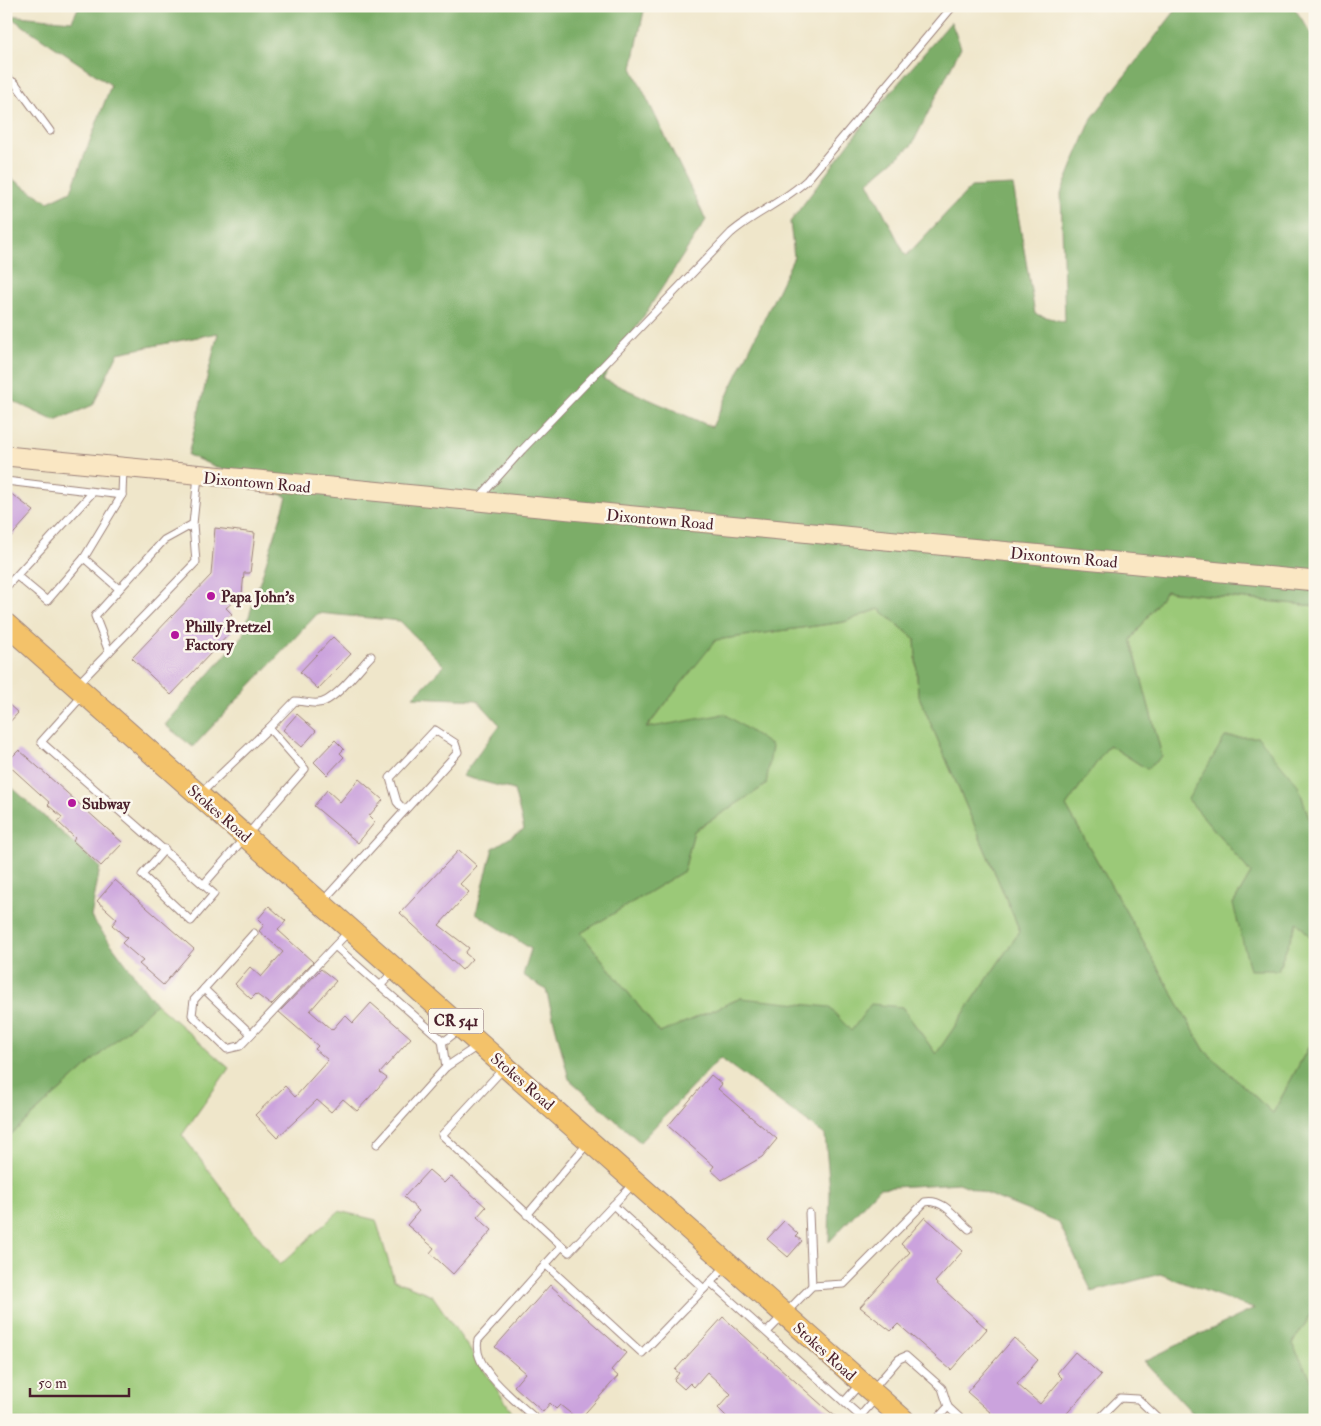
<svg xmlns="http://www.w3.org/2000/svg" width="1321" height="1426" font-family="'IM FELL Double Pica',serif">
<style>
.green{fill:#9bc978;stroke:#727452}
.forest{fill:#7cad68;stroke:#63664a;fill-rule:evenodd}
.building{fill:#cba3dd}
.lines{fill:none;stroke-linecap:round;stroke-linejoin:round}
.lane-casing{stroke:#9c827a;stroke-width:9}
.secondary-casing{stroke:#9c827a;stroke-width:21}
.primary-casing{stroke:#9c827a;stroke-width:23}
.lane{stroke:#fff;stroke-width:7}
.secondary{stroke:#fae7c3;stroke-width:19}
.primary{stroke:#f3c26a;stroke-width:21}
.poi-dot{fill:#b5179e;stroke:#fbf7ec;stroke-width:2}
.labels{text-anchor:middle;stroke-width:5;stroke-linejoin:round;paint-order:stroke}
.shield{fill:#fbf7ec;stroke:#7f6065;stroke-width:1}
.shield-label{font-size:15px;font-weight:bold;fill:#4a1f2b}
.street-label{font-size:16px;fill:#4a1f2b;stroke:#fbf7ec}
.poi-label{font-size:16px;font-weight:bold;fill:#4a1f2b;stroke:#fbf7ec;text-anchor:start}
</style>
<rect width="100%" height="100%" fill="#fbf7ec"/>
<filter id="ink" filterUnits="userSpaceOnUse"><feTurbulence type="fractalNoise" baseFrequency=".02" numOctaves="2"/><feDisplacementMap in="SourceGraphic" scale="10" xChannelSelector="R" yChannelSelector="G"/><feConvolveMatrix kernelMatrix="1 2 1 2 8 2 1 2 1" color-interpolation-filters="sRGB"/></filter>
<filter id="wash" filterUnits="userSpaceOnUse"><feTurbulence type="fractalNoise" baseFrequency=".0096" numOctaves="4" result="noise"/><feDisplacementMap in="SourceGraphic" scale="20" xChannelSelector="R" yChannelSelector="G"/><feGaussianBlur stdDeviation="1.12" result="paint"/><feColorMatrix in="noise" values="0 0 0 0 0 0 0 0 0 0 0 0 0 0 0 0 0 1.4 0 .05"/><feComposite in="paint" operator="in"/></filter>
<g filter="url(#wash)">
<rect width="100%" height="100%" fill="#efe6ca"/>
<g class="green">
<path d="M1166,591L1315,606V837L1298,785L1188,799L1251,873L1233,904L1278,970L1297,922L1315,942V1035L1273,1113L1205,1051L1066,806L1109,745L1147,769L1162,756L1131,640Z"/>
<path d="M879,609L915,639L918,694L1020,931L936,1054L902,1007L851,1031L741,998L660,1033L581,933L684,871L694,831L766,785L646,729L715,640L844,622Z"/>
<path d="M156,1004L229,1068L182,1135L280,1265L339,1211L376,1220L394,1280L432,1295L518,1420H6V1139Z"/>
<path d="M1315,1309V1386L1292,1344Z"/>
</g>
<g class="forest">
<path d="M79,6H645L632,68L706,220L603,379L712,427L794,257L790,222L866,121L951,22L961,47L912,145L868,182L906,256L971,187L1013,185L1035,314L1065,322L1061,193L1092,118L1179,6H1293L1315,39V606L1166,591L1131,640L1162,756L1147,769L1109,745L1066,806L1205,1051L1273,1113L1315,1035V1309L1292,1344L1315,1386V1420H1199L1144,1361L1254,1309L1160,1274L1092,1292L1059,1223L959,1183L879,1188L829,1242L830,1191L825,1135L720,1058L640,1142L569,1079L546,990L523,975L531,949L476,913L493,848L524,829L514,790L462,776L500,725L477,700L413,697L444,666L400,621L318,613L193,747L165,725L243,635L287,497L188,455L218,333L118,353L93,405L55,421L6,398V175L48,202L71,191L111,85L7,15L72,21ZM879,609L915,639L918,694L1020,931L936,1054L902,1007L871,1004L851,1031L829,1007L741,998L660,1033L581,933L684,871L694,831L766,785L772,746L725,714L646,728L716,640L844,622Z"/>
<path d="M1225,737H1258L1298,785L1315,837V942L1297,922L1278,970H1250L1233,904L1251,873L1188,799Z"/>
<path d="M6,782L100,867L91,917L156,1004L6,1139Z"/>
</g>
<g id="blocks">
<g class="building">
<path d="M6,490L34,511L6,542Z"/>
<path d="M215,528L255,533L250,573H244L242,594L226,608L232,614L223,622L232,631L171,695L132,658L211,575Z"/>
<path d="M333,637L351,654L318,689L300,672Z"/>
<path d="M6,702L18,713L6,726Z"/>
<path d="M297,714L316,731L302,747L283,730Z"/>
<path d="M335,740L344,749L340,753L344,757L327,775L314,762Z"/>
<path d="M19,750L123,843L101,866L73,841L75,838L58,822L62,817L48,805L50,803L6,763Z"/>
<path d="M359,779L383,800L369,816L375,822L358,843L314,806L327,790L340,802Z"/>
<path d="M459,850L477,866L460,884L469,892L439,925L469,948L465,953L472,959L462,970L400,913Z"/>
<path d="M115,880L194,949L163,985L139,964L143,961L122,943L127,938L112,925L117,919L97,901Z"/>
<path d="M269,906L286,921L278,930L313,962L271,1005L256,994L251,999L235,984L250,967L261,977L283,952L259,931L264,925L258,919Z"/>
<path d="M321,969L336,981L310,1011L332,1030L345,1015L353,1023L371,1003L411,1038L380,1073L387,1078L357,1111L343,1099L331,1112L317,1100L277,1138L255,1115L285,1086L295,1097L328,1060L315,1049L318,1046L279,1012Z"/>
<path d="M711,1075L722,1084L718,1089L777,1139L762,1157L722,1180L711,1170L714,1166L668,1126Z"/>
<path d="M429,1170L444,1183L451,1176L486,1207L477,1217L492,1230L453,1274L430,1253L434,1248L407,1225L419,1211L404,1197Z"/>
<path d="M925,1217L963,1251L935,1282L987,1329L951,1370L898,1324L891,1331L860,1307L910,1252L901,1244Z"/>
<path d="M784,1221L798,1234L796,1236L802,1241L788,1257L767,1239Z"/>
<path d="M550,1285L626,1353L611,1370L618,1376L579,1420L560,1405L556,1409L550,1403L543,1412L514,1386L525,1373L495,1347Z"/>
<path d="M723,1317L824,1407L840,1420H730L718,1408L731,1394L707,1372L694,1387L690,1383L684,1389L674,1380L679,1373L675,1370Z"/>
<path d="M1014,1338L1038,1360L1017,1384L1040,1404L1062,1378L1057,1373L1075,1352L1101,1375L1061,1420H999L967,1392Z"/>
</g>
</g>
</g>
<g filter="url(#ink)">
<use href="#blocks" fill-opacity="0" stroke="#9c827a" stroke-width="1"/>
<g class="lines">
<g class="lane-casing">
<g id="lane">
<path d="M6,78L15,83L50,131"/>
<path d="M6,481L122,495L123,469"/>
<path d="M479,498L522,450L731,233C754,213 782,203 807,180L953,6"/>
<path d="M84,558L122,495"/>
<path d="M17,576L47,601L84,558L119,589"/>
<path d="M6,587L93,492"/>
<path d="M109,652L196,562L193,524"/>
<path d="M78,684L109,652L95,616L164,540L193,524L198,476"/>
<path d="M83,695L41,742L214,894L191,921L142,875L165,849"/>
<path d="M269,728L295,701C302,701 311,704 318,703C334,703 360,667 371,656"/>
<path d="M200,794L269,728L305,769L204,884"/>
<path d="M322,902L458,752L455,743L435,730L390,778L397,802L404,810"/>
<path d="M254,933L194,1000L192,1015L227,1049L240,1046L349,931"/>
<path d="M335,946L442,1040L446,1067"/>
<path d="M380,986L394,971"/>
<path d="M204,989L251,1034"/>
<path d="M442,1040H446L460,1029"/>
<path d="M503,1069L442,1135L562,1246L569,1252L634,1183"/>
<path d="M377,1144L446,1067L479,1045"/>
<path d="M613,1205L704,1289"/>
<path d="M809,1213L812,1286"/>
<path d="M527,1215L588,1143"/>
<path d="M545,1264L642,1353L726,1266"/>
<path d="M710,1282L844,1402"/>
<path d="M767,1332L812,1286L844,1284L925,1202C943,1198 956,1218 969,1229"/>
<path d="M859,1385L844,1402L860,1416"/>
<path d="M873,1389L899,1359L906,1356L942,1388L948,1407L962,1420"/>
<path d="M537,1420C518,1402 471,1369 478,1340L562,1246"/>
<path d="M857,1420L875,1399"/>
<path d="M936,1420L948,1407"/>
<path d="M1098,1420L1120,1398L1138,1399L1160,1420"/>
</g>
</g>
<g class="secondary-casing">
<path id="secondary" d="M6,456L1315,581"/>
</g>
<g class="primary-casing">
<path id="primary" d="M6,624L904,1420"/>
</g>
<use href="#lane" class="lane"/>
<use href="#secondary" class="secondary"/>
<use href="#primary" class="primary"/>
</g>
</g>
<g class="poi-dot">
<circle cx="211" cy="596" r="5"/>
<circle cx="175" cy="635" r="5"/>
<circle cx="72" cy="803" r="5"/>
</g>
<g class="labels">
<rect class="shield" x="428.5" y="1008.5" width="55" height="25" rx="4"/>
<g class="shield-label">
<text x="456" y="1026">CR 541</text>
</g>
<g class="street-label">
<text transform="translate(257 482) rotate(5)" y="6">Dixontown Road</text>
<text transform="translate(660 519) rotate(5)" y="6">Dixontown Road</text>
<text transform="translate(1064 557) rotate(5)" y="6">Dixontown Road</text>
<text transform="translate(220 813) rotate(41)" y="6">Stokes Road</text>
<text transform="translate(523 1081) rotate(41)" y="6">Stokes Road</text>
<text transform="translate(825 1351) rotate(42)" y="6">Stokes Road</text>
</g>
<g class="poi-label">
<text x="221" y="602">Papa John's</text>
<text x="185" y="632">Philly Pretzel<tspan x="185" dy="18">Factory</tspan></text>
<text x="82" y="809">Subway</text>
</g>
</g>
<rect width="1321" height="1426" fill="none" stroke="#fbf7ec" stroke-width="25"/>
<path d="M30 1388v8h99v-8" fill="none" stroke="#4a1f2b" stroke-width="2.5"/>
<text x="38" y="1388" font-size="15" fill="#4a1f2b" stroke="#fbf7ec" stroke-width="4" paint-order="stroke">50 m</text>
</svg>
